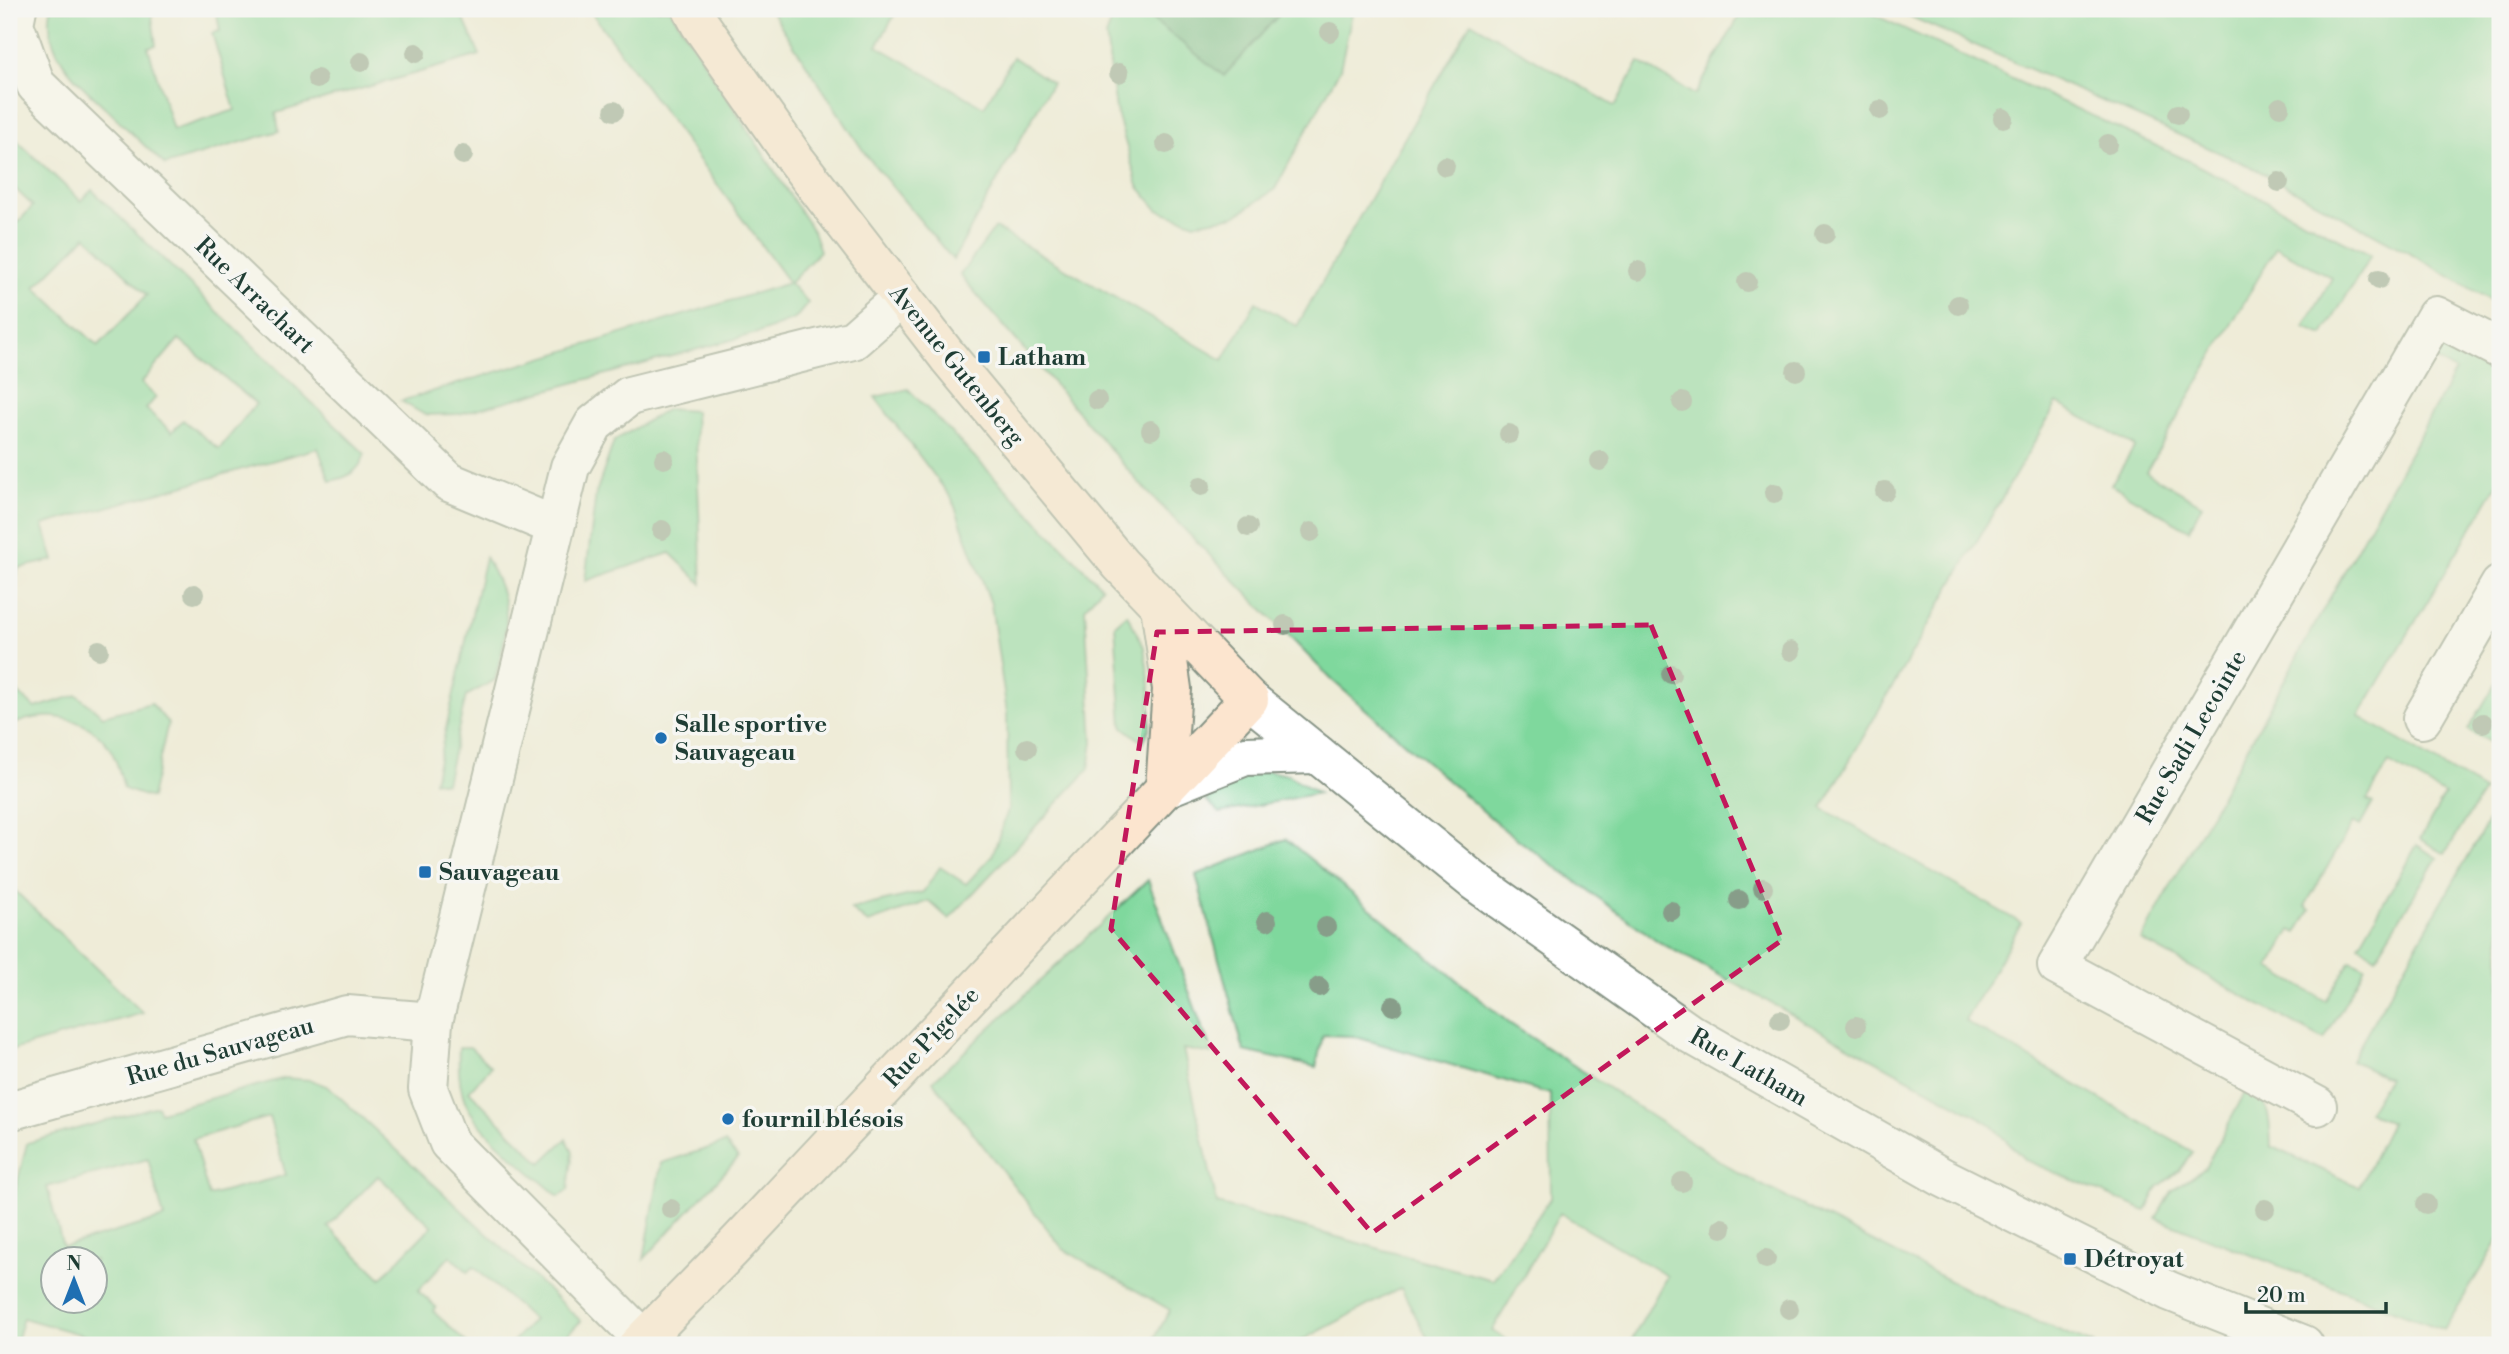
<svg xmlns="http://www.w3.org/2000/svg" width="2509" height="1354" font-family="'Libre Bodoni',serif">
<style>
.green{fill:#7fd89d;stroke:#4f8a68;stroke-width:2;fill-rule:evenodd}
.forest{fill:#67b884;stroke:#437a5c;stroke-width:2}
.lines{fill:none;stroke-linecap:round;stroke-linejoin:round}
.minor-casing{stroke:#879486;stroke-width:42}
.tertiary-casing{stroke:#879486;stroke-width:42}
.secondary-casing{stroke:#879486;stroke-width:42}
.minor{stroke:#fff;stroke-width:38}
.tertiary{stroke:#fff;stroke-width:38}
.secondary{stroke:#fce5cf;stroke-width:38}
.tree{fill:#879d89}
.marked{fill:none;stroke:#c2185b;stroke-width:5;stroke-dasharray:14 9;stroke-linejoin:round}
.poi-dot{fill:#1f6fb2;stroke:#f6f6f2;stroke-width:2.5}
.labels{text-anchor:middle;stroke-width:7;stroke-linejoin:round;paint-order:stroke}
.street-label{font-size:24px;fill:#1f3d34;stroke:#f6f6f2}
.poi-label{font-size:24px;font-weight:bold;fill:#1f3d34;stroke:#f6f6f2;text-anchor:start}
</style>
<rect width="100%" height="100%" fill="#f6f6f2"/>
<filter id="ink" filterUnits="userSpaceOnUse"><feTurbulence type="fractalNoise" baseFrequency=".0143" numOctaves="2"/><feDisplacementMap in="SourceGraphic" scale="14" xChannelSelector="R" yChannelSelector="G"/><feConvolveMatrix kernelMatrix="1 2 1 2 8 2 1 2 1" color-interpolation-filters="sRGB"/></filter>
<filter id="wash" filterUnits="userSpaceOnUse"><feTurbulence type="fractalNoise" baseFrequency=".00686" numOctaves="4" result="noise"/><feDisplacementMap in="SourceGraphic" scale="28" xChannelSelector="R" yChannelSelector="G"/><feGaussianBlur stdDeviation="1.57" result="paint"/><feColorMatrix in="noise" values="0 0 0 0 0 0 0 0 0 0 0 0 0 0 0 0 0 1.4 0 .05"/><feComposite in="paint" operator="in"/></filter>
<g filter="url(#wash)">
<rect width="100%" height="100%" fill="#efecd8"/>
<g class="green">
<path d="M51,9H151L156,45L148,47L173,130L235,110L212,33L220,31L216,9H459L480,55L276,113L279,131L165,165C147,148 128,130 110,112C81,85 42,54 51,9Z"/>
<path d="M589,9H670L813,231L820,251L790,283L808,303L795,319L761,332L459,414L425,415L401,401L789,283Z"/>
<path d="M770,9H898L877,46L984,107L1013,57L1052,83L953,260L866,155Z"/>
<path d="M1116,9H1139L1224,75L1284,9H1353L1340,69L1275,189L1235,216L1195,223L1158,210L1138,186L1116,110L1106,36Z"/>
<path d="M1731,9H1862L2189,161L2371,255L2323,335L2304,327L2332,278L2276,247L2146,472L2202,505L2189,530L2111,485L2135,446L2057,403L1822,808L2021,923L1965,1021L2193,1152L2179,1171L2158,1187L2146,1211L2025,1160L1988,1122L1659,942L1505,830L1332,680L1140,484L960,275L995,228L1223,360L1256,302L1297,326L1471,22L1615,106L1639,62L1695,95L1740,15Z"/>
<path d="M1893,9H2500V306L2427,263L2254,168Z"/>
<path d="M9,133L81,201L92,190L365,454C359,472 347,478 330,481L318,448L43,525L54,560L18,568L9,606V232L33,206L9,183ZM86,236L147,295L98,346L35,287ZM179,339L256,404L219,449L183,420L172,432L146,409L156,397L141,383Z"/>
<path d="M2466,344L2500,361V480L2359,716L2484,791L2445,854L2420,839L2445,795L2389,763L2367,800L2373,803L2360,826L2353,822L2305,906L2310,910L2297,933L2291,930L2269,968L2326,1001L2351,960L2365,967L2324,1040L2141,940L2455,371L2431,357L2445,346Z"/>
<path d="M908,389L1102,587L1085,608L1093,742L1089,769L949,919L929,901L868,923L851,909L923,892L940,867L966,884L992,856L1008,810L1007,713L991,604L952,499L875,397Z"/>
<path d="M667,409L695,411L702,584L670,553L585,581L596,493L614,441Z"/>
<path d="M485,557C515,605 508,628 495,680L466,696L446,783L434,781Z"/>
<path d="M1127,614L1144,647L1150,685V727L1143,743L1122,726L1115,625Z"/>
<path d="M2500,676V748L2468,730Z"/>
<path d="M9,684L35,708L77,695L103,716L151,703L168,723L151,798L124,789C121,776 117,759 109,747C87,715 41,709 9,727Z"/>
<path d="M1263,770L1288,775L1318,793L1220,813L1206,800C1224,783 1240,776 1263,770Z"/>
<path d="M2497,806L2500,808V1237L2444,1330L2156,1218L2172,1191L2205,1168L2249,1085C2270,1100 2270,1122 2271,1146L2359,1187L2391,1123L2368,1112L2388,1078L2351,1060Z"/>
<path d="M1286,839L1509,1023L1740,1174L2001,1307L2096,1345H1629L1667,1276L1560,1213L1492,1331L1516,1345H1431L1401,1288L1293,1345H1151L1170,1310L1063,1249L933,1081L1148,880L1212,1054L1183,1049L1217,1204L1493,1280L1551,1198L1550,1094L1353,1036L1323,1035L1316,1067L1244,1051L1196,875Z"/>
<path d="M2417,845L2437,858L2376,957L2359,945Z"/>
<path d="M9,885L143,1013L9,1051Z"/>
<path d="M459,1047H470L491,1067L469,1091L541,1163L566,1139L573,1151L568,1190L559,1197C534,1174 476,1131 465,1101C458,1084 458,1065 459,1047Z"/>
<path d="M285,1078L311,1080L329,1087L581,1321L557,1345H510L533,1320L474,1267L468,1272L450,1256L418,1291L436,1307L433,1311L469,1345H91L93,1338L23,1318L15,1345H9V1217L27,1143L157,1106L160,1112ZM269,1117L286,1175L209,1196L193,1139ZM148,1159L164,1218L63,1247L47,1187ZM378,1176L432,1226L381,1278L328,1227ZM52,1260H94V1302H52Z"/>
<path d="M725,1143L738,1158L644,1259L661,1163Z"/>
</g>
<path class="forest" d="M1139,9H1284L1224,76Z"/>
</g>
<g filter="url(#ink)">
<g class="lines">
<g class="minor-casing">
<g id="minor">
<path d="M17,9L14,24L36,85L449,482L555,526"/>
<path d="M2422,719L2500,585"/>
<path d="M2317,1106L2057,966L2436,316L2500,349"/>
<path d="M9,1111L347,1015L433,1022"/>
<path d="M643,1339L449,1143L428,1089L433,1022L570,467L594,424L629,396L853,340L902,297"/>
</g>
</g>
<g class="tertiary-casing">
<g id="tertiary">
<path d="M1249,699L1474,881L1689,1033L1942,1177L2169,1291L2304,1345"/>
<path d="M1165,788L1245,756L1317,754"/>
</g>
</g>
<g class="secondary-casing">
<g id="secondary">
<path d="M1160,606L1172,689L1165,788"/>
<path d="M638,1345L731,1250L1249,699L1120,564L948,357L795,159L700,24L692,9"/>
</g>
</g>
<use href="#minor" class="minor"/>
<use href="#tertiary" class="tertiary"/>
<use href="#secondary" class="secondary"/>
</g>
<g class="tree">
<circle cx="1330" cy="32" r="10"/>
<circle cx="416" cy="53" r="10"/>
<circle cx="361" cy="62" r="10"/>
<circle cx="1119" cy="73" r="10"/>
<circle cx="317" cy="79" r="10"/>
<circle cx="2280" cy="107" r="10"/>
<circle cx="1880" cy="110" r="10"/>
<circle cx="614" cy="111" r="10"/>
<circle cx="2178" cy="114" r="10"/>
<circle cx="2003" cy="118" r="10"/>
<circle cx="1166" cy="144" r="10"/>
<circle cx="2108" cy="144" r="10"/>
<circle cx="463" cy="155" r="10"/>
<circle cx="1445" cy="166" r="10"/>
<circle cx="2279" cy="182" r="10"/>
<circle cx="1825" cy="234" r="10"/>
<circle cx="1638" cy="271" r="10"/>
<circle cx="2379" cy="279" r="10"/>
<circle cx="1747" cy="282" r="10"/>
<circle cx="1958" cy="305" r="10"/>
<circle cx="1796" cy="371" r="10"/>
<circle cx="1097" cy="400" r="10"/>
<circle cx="1682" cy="402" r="10"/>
<circle cx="1151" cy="430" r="10"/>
<circle cx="1509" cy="434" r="10"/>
<circle cx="664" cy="459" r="10"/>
<circle cx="1600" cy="461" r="10"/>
<circle cx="1201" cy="486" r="10"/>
<circle cx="1885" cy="491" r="10"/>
<circle cx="1774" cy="493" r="10"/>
<circle cx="1248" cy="527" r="10"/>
<circle cx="662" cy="530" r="10"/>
<circle cx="1311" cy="532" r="10"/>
<circle cx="194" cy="594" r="10"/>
<circle cx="1285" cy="625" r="10"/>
<circle cx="99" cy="650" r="10"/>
<circle cx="1791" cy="651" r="10"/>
<circle cx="1671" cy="674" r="10"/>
<circle cx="2483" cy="723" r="10"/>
<circle cx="1027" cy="748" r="10"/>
<circle cx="1763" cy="888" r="10"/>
<circle cx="1739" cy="900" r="10"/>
<circle cx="1671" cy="911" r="10"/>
<circle cx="1267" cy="921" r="10"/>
<circle cx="1326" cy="927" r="10"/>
<circle cx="1319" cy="987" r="10"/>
<circle cx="1393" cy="1006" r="10"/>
<circle cx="1780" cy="1020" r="10"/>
<circle cx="1856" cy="1026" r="10"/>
<circle cx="1682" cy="1182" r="10"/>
<circle cx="2426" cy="1204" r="10"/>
<circle cx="671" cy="1209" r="10"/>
<circle cx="2265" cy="1209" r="10"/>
<circle cx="1722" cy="1228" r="10"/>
<circle cx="1766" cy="1259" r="10"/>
<circle cx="1789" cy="1309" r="10"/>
</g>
</g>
<path d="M0 0H2509V1354H0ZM1651,625L1782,940L1372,1233L1111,929L1157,632Z" fill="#efecd8" fill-opacity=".55" fill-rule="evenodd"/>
<path class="marked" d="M1651,625L1782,940L1372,1233L1111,929L1157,632Z"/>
<g class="poi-dot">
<rect x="977" y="350" width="14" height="14" rx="3.5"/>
<circle cx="661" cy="738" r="7"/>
<rect x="418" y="865" width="14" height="14" rx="3.5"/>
<circle cx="728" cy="1119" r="7"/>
<rect x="2063" y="1252" width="14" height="14" rx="3.5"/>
</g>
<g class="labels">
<g class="street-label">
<text transform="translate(255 295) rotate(44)" y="8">Rue Arrachart</text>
<text transform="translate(957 365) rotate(51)" y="8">Avenue Gutenberg</text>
<text transform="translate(2191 737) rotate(-60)" y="8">Rue Sadi Lecointe</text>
<text transform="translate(931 1037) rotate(-47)" y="8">Rue Pigelée</text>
<text transform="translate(220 1051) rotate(-16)" y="8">Rue du Sauvageau</text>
<text transform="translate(1749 1067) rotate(30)" y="8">Rue Latham</text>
</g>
<g class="poi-label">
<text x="998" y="365">Latham</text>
<text x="675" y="732">Salle sportive<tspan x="675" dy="28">Sauvageau</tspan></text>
<text x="439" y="880">Sauvageau</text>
<text x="742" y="1127">fournil blésois</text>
<text x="2084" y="1267">Détroyat</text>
</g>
</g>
<rect width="2509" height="1354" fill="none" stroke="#f6f6f2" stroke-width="35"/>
<g transform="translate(74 1280)"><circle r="33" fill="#f6f6f2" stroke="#a0aca6" stroke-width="2"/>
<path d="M0-5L12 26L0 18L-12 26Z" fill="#1f6fb2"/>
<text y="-10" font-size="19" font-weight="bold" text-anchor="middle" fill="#1f3d34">N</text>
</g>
<path d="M2246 1302v10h140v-10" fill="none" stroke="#1f3d34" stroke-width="3.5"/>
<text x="2257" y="1302" font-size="21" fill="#1f3d34" stroke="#f6f6f2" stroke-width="5" paint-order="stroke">20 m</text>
</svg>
